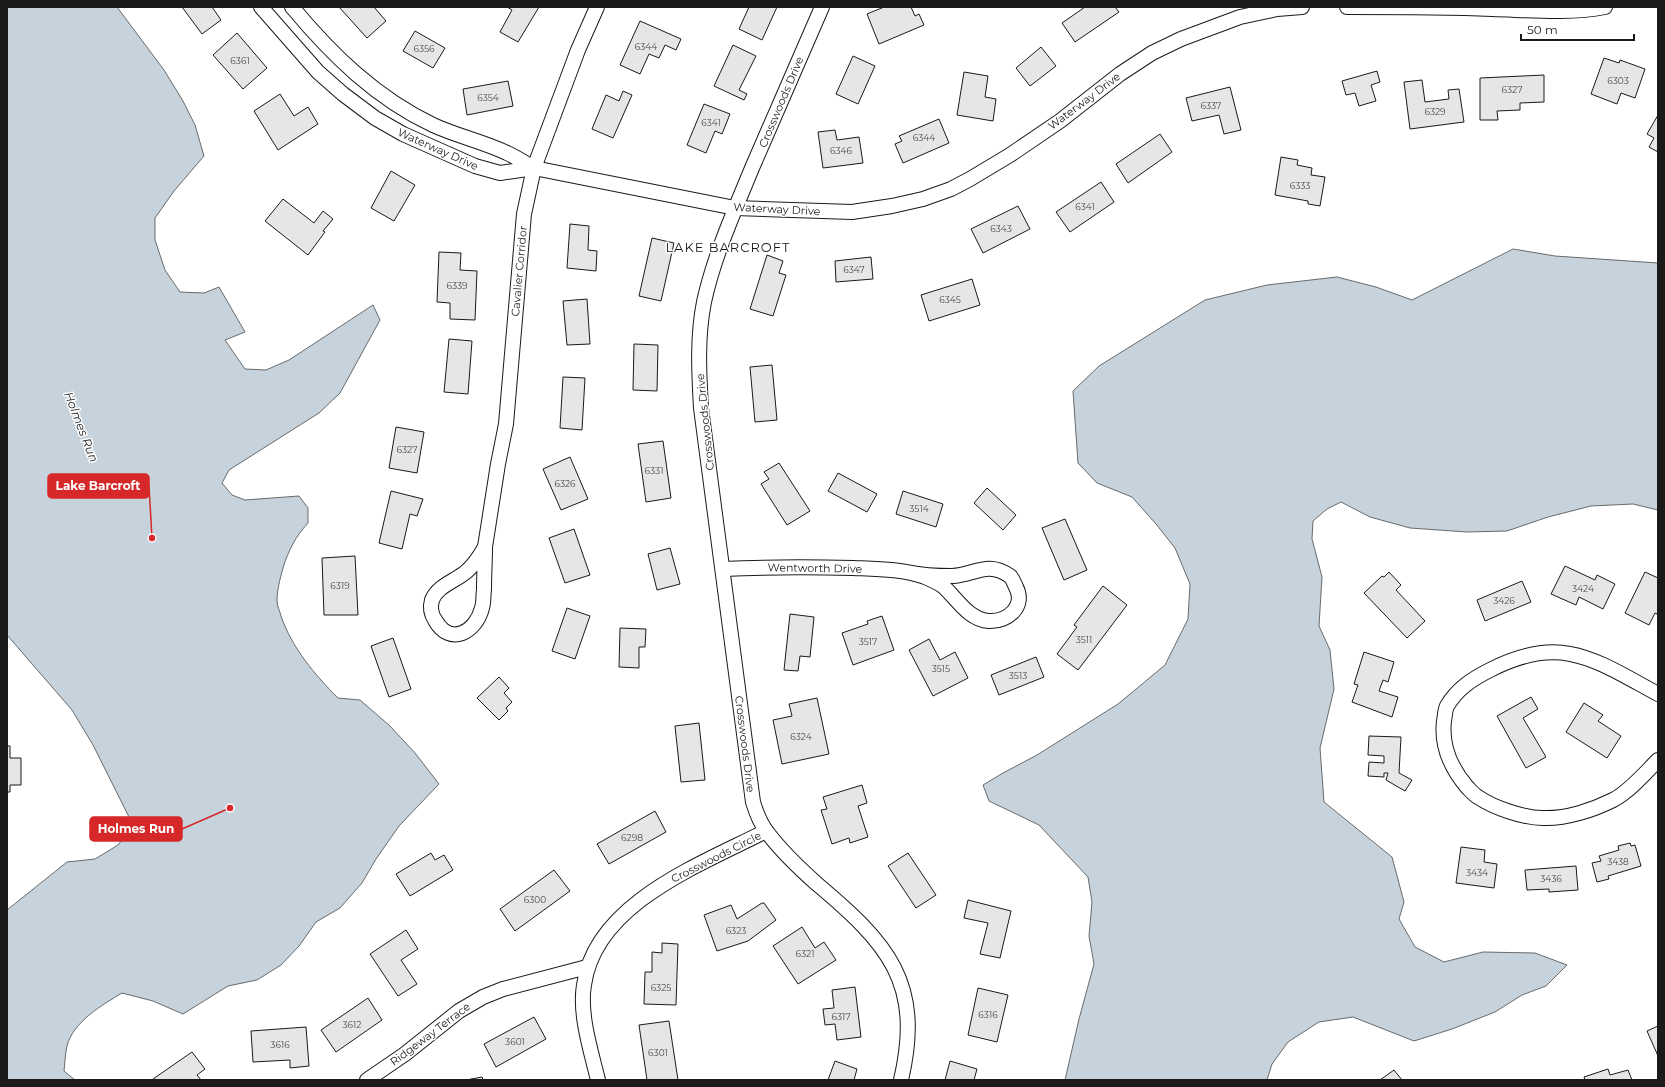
<svg xmlns="http://www.w3.org/2000/svg" width="1665" height="1087" font-family="Montserrat,sans-serif">
<style>
.water{fill:#c6d2dc;stroke:#6a6a6a}
.building{fill:#e6e6e6;stroke:#1a1a1a}
.lines{fill:none;stroke-linecap:round;stroke-linejoin:round}
.street-casing{stroke:#1a1a1a;stroke-width:16}
.street{stroke:#fff;stroke-width:14}
.labels{text-anchor:middle;stroke-width:3;stroke-linejoin:round;paint-order:stroke}
.number-label{font-size:9px;fill:#4d4d4d}
.street-label{font-size:11px;fill:#1a1a1a;stroke:#fff}
.water-label{font-size:12px;font-style:italic;fill:#1a1a1a;stroke:#fff}
.quarter-label{font-size:13px;letter-spacing:1px;fill:#1a1a1a;stroke:#fff}
.leader{fill:none;stroke:#d62828;stroke-width:1.5}
.callout-dot{fill:#d62828;stroke:#fff;stroke-width:1.5}
.callout{fill:#d62828;stroke:#d62828;stroke-width:1.5}
.callout-label{font-size:12px;text-anchor:middle;font-weight:bold;fill:#fff}
</style>
<rect width="100%" height="100%" fill="#fff"/>
<g class="water">
<path d="M7,7H117L164,70L183,101L195,125L204,156L174,191L155,218V240L165,270L180,292L204,293L219,287L245,332L225,340L245,369L266,370L289,360L373,305L380,320L340,393L319,413L229,470L222,483L232,495L245,500L299,496L308,508V523C296,536 288,551 283,568C280,579 277,590 277,601C277,606 280,611 281,616C292,648 315,675 338,698L360,700L390,726L415,753L439,784L399,826L376,859L362,883L340,908L316,922L299,946L281,965L257,980L228,986L183,1014L153,1001L122,993C102,1005 73,1022 67,1046C65,1054 65,1063 64,1071L75,1080H7V910L67,862L95,859L118,845L125,836L129,817L93,745L72,710L7,635Z"/>
<path d="M1513,249L1555,256L1658,263V510L1633,504L1591,506L1548,517L1507,531L1467,532L1410,528L1370,517L1341,502L1327,509L1313,521L1312,539L1322,577L1319,626L1330,650L1334,689L1320,748L1324,802L1392,857L1404,902L1399,919L1415,947L1444,962L1483,952L1535,953L1567,965L1546,986L1522,995L1495,1012L1452,1029L1414,1041L1353,1017L1319,1022L1288,1042L1272,1064L1267,1080H1065L1079,1019L1094,964L1089,936L1092,902L1088,877L1039,825L989,801L983,785L1003,773L1037,755L1118,704L1165,665L1188,619L1190,584L1175,548L1156,524L1132,497L1097,483L1078,463L1073,391L1099,366L1205,300L1267,285L1337,277L1376,287L1412,300Z"/>
</g>
<g class="building">
<path d="M182,7H212L221,20L202,34Z"/>
<path d="M339,7H374L386,21L367,38Z"/>
<path d="M507,7H539L518,42L500,32L512,10Z"/>
<path d="M749,7H777L762,40L739,29Z"/>
<path d="M884,7H911L915,16L919,14L924,25L879,44L867,14Z"/>
<path d="M1085,7H1115L1119,12L1075,42L1062,23Z"/>
<path d="M640,21L681,39L676,50L665,45L659,58L649,54L640,74L620,65Z"/>
<path d="M415,31L445,48L433,68L403,51Z"/>
<path d="M237,33L267,68L243,89L213,55Z"/>
<path d="M733,45L756,56L739,90L747,94L744,100L714,86Z"/>
<path d="M1041,47L1056,66L1030,86L1016,68Z"/>
<path d="M853,56L875,66L858,104L836,94Z"/>
<path d="M1604,58L1619,63L1620,60L1645,69L1635,98L1621,93L1617,104L1591,94Z"/>
<path d="M1377,71L1380,82L1371,85L1376,101L1359,106L1355,93L1346,95L1342,81Z"/>
<path d="M964,72L988,76L985,97L996,99L993,121L957,115Z"/>
<path d="M1544,75V102L1520,103V110L1497,111L1498,120H1480V78Z"/>
<path d="M1422,80L1425,102L1449,99L1448,90L1459,89L1464,122L1410,129L1404,82Z"/>
<path d="M508,81L513,106L467,115L463,89Z"/>
<path d="M1230,87L1241,130L1224,134L1219,115L1192,121L1186,98Z"/>
<path d="M623,91L632,95L613,138L592,129L606,95L619,101Z"/>
<path d="M280,94L294,116L308,107L318,124L278,150L254,111Z"/>
<path d="M704,104L730,114L722,134L715,131L706,153L687,145Z"/>
<path d="M1658,115V152L1649,147L1654,138L1647,134Z"/>
<path d="M939,119L949,143L903,163L895,144L902,141L899,136Z"/>
<path d="M835,130L837,140L859,137L863,163L823,168L818,132Z"/>
<path d="M1160,134L1172,152L1128,183L1116,164Z"/>
<path d="M1281,157L1298,160L1297,165L1312,168L1311,175L1325,177L1320,206L1308,204V201L1275,195Z"/>
<path d="M391,171L415,185L394,221L371,208Z"/>
<path d="M1101,182L1114,202L1070,232L1056,212Z"/>
<path d="M283,199L314,223L323,211L333,219L323,231L325,232L308,255L265,221Z"/>
<path d="M1018,206L1030,229L983,253L971,229Z"/>
<path d="M570,224L589,226L588,250L597,251L596,271L567,268Z"/>
<path d="M652,238L674,243L661,301L639,296Z"/>
<path d="M439,252L461,253L460,270L477,271L475,320L450,319V303L437,302Z"/>
<path d="M767,255L783,261L779,273L786,275L773,316L750,309Z"/>
<path d="M871,257L873,279L836,282L835,261Z"/>
<path d="M972,279L980,305L929,321L921,295Z"/>
<path d="M587,299L590,344L567,345L563,301Z"/>
<path d="M449,339L472,341L468,394L444,392Z"/>
<path d="M634,344L658,345L657,391L633,390Z"/>
<path d="M772,365L777,420L755,422L750,367Z"/>
<path d="M563,377L585,378L582,430L560,428Z"/>
<path d="M396,427L424,432L417,473L389,468Z"/>
<path d="M663,441L671,498L646,502L638,444Z"/>
<path d="M570,457L588,499L561,510L543,469Z"/>
<path d="M779,463L810,511L787,525L761,484L769,479L764,472Z"/>
<path d="M838,473L877,494L867,512L828,491Z"/>
<path d="M987,488L1016,515L1003,530L974,503Z"/>
<path d="M391,491L423,499L417,516L410,514L402,549L379,543Z"/>
<path d="M903,491L943,504L936,527L896,514Z"/>
<path d="M1065,519L1087,570L1064,580L1042,528Z"/>
<path d="M574,529L590,575L565,583L549,538Z"/>
<path d="M670,548L680,584L657,590L648,554Z"/>
<path d="M355,556L358,615H324L322,558Z"/>
<path d="M1565,566L1595,580L1597,575L1615,584L1603,609L1579,597L1576,605L1551,594Z"/>
<path d="M1389,572L1401,585L1396,590L1425,621L1407,638L1364,593L1382,576L1384,577Z"/>
<path d="M1645,572L1658,578V612L1657,614L1655,613L1649,625L1625,613Z"/>
<path d="M1522,581L1531,602L1485,621L1477,600Z"/>
<path d="M1103,586L1127,605L1078,670L1057,654L1077,627L1074,625Z"/>
<path d="M567,608L590,616L575,659L552,651Z"/>
<path d="M790,614L814,617L810,657L800,656L798,671L784,670Z"/>
<path d="M882,616L894,650L853,665L842,633L868,624L867,621Z"/>
<path d="M620,628L646,629L645,647H639V668L619,667Z"/>
<path d="M393,638L411,689L389,697L371,646Z"/>
<path d="M929,639L940,660L955,652L968,678L933,696L909,650Z"/>
<path d="M1364,652L1394,662L1388,682L1383,680L1379,691L1398,697L1392,717L1352,702L1358,685L1354,684Z"/>
<path d="M1036,657L1044,677L999,695L991,675Z"/>
<path d="M499,677L509,688L504,693L512,702L506,708L508,711L499,720L477,698Z"/>
<path d="M1531,697L1538,709L1523,718L1546,757L1526,768L1497,716Z"/>
<path d="M817,698L829,754L782,764L773,720L792,716L789,704Z"/>
<path d="M1584,703L1603,715L1598,721L1621,736L1607,758L1566,732Z"/>
<path d="M699,723L705,780L681,782L675,726Z"/>
<path d="M1369,736L1401,737L1399,773L1412,780L1405,791L1386,780L1388,773H1384V777L1368,776L1369,762L1384,763V756L1368,755Z"/>
<path d="M7,746H10V758H21V785H10V792H7Z"/>
<path d="M862,785L867,803L858,806L868,837L850,843L849,838L832,844L821,810L827,809L823,797Z"/>
<path d="M655,811L666,832L609,864L597,844Z"/>
<path d="M1630,843L1631,846L1635,845L1641,866L1608,876L1609,879L1597,882L1592,863L1601,861L1599,856L1619,850L1618,846Z"/>
<path d="M1461,847L1485,850L1484,862L1497,864L1494,888L1456,883Z"/>
<path d="M431,853L435,860L444,855L453,870L410,896L396,874Z"/>
<path d="M908,853L936,895L916,908L888,866Z"/>
<path d="M1576,866L1578,890L1549,892V889L1527,890L1525,870Z"/>
<path d="M554,870L570,891L515,931L500,909Z"/>
<path d="M968,900L1011,911L1000,958L980,954L988,923L964,918Z"/>
<path d="M762,903H764L776,920L748,941L717,951L704,915L731,905L737,919Z"/>
<path d="M802,927L815,948L824,942L836,960L798,984L773,946Z"/>
<path d="M406,930L418,949L401,960L417,984L398,996L370,954Z"/>
<path d="M662,943L678,944L676,1005L644,1004L645,972H652V952L662,953Z"/>
<path d="M855,987L861,1037L837,1040L835,1024L825,1025L823,1009L834,1008L832,990Z"/>
<path d="M978,988L1008,995L997,1042L968,1035Z"/>
<path d="M368,998L382,1020L336,1052L321,1030Z"/>
<path d="M534,1017L546,1039L496,1067L484,1044Z"/>
<path d="M669,1021L678,1080H647L639,1025Z"/>
<path d="M1658,1026V1056L1647,1031Z"/>
<path d="M306,1027L309,1066L290,1068V1060L253,1062L251,1031Z"/>
<path d="M192,1052L205,1069L197,1075L201,1080H154L153,1079Z"/>
<path d="M835,1061L857,1069L854,1080H828Z"/>
<path d="M950,1061L977,1069L974,1080H945Z"/>
<path d="M1608,1069L1610,1075L1628,1070L1632,1080H1585L1584,1077Z"/>
<path d="M1394,1070L1402,1080H1380Z"/>
<path d="M482,1077L483,1080H466Z"/>
</g>
<g class="lines">
<g class="street-casing">
<g id="street">
<path d="M261,7L318,72L343,94L375,118L403,134L475,166L500,173L534,168L735,208L852,212L892,206L923,199L951,189L970,179L1010,155L1060,121L1120,74L1152,53L1181,39L1240,17L1277,9L1302,7"/>
<path d="M292,7C332,55 376,98 433,125C457,136 484,142 507,153C516,157 525,163 534,168"/>
<path d="M822,7C799,61 775,114 752,168C734,212 714,256 704,302C697,337 699,373 701,408L753,802C756,812 760,823 767,832C781,851 799,868 817,884C887,943 924,982 901,1080"/>
<path d="M1347,7C1395,7 1444,7 1492,9C1529,10 1568,14 1605,7"/>
<path d="M485,547L498,464L506,424L524,214L534,168L578,50L597,7"/>
<path d="M485,547C485,561 484,575 484,590C483,595 484,602 482,608C476,632 450,647 435,620C431,614 430,607 432,600C438,585 456,581 467,571C475,564 480,556 485,547Z"/>
<path d="M723,569C766,567 810,567 853,568C877,569 903,569 925,577C932,580 939,583 944,587C957,599 969,620 989,621C1008,622 1026,606 1016,587C1014,583 1013,579 1010,576C987,560 975,575 952,576C937,576 922,575 907,572"/>
<path d="M1658,694C1595,660 1561,633 1490,670C1472,679 1457,689 1447,706C1445,710 1445,716 1444,721C1441,746 1451,768 1467,787C1470,790 1474,795 1478,797C1494,808 1524,818 1543,818C1566,819 1593,810 1613,800C1629,792 1645,773 1658,760"/>
<path d="M367,1080L405,1054L459,1011L483,997L503,989L587,967"/>
<path d="M598,1080C591,1051 579,1014 584,985C595,903 702,864 766,831"/>
</g>
</g>
<use href="#street" class="street"/>
</g>
<g class="labels">
<g class="number-label">
<text x="646" y="50">6344</text>
<text x="424" y="52">6356</text>
<text x="240" y="64">6361</text>
<text x="1618" y="84">6303</text>
<text x="1512" y="93">6327</text>
<text x="488" y="101">6354</text>
<text x="1211" y="109">6337</text>
<text x="1435" y="115">6329</text>
<text x="711" y="126">6341</text>
<text x="924" y="141">6344</text>
<text x="841" y="154">6346</text>
<text x="1300" y="189">6333</text>
<text x="1085" y="210">6341</text>
<text x="1001" y="232">6343</text>
<text x="854" y="273">6347</text>
<text x="457" y="289">6339</text>
<text x="950" y="303">6345</text>
<text x="407" y="453">6327</text>
<text x="654" y="474">6331</text>
<text x="565" y="487">6326</text>
<text x="919" y="512">3514</text>
<text x="340" y="589">6319</text>
<text x="1583" y="592">3424</text>
<text x="1504" y="604">3426</text>
<text x="1084" y="643">3511</text>
<text x="868" y="645">3517</text>
<text x="941" y="672">3515</text>
<text x="1018" y="679">3513</text>
<text x="801" y="740">6324</text>
<text x="632" y="841">6298</text>
<text x="1618" y="865">3438</text>
<text x="1477" y="876">3434</text>
<text x="1551" y="882">3436</text>
<text x="535" y="903">6300</text>
<text x="736" y="934">6323</text>
<text x="805" y="957">6321</text>
<text x="661" y="991">6325</text>
<text x="988" y="1018">6316</text>
<text x="841" y="1020">6317</text>
<text x="352" y="1028">3612</text>
<text x="515" y="1045">3601</text>
<text x="280" y="1048">3616</text>
<text x="658" y="1056">6301</text>
</g>
<g class="street-label">
<text transform="translate(1084 101) rotate(-37)" y="4">Waterway Drive</text>
<text transform="translate(781 102) rotate(-67)" y="4">Crosswoods Drive</text>
<text transform="translate(438 149) rotate(24)" y="4">Waterway Drive</text>
<text transform="translate(777 209) rotate(3)" y="4">Waterway Drive</text>
<text transform="translate(519 271) rotate(-85)" y="4">Cavalier Corridor</text>
<text transform="translate(705 422) rotate(-96)" y="4">Crosswoods Drive</text>
<text transform="translate(815 568) rotate(1)" y="4">Wentworth Drive</text>
<text transform="translate(745 744) rotate(83)" y="4">Crosswoods Drive</text>
<text transform="translate(716 857) rotate(-27)" y="4">Crosswoods Circle</text>
<text transform="translate(430 1034) rotate(-37)" y="4">Ridgeway Terrace</text>
</g>
<g class="water-label">
<text transform="translate(81 427) rotate(69)" y="4">Holmes Run</text>
</g>
<g class="quarter-label">
<text x="728" y="252">LAKE BARCROFT</text>
</g>
</g>
<path class="leader" d="M152 538L149 486M230 808L182 829"/>
<g class="callout-dot">
<circle cx="152" cy="538" r="4"/>
<circle cx="230" cy="808" r="4"/>
</g>
<g class="callout">
<rect x="48" y="474" width="101" height="24" rx="4"/>
<rect x="90" y="817" width="92" height="24" rx="4"/>
</g>
<g class="callout-label">
<text x="98" y="490">Lake Barcroft</text>
<text x="136" y="833">Holmes Run</text>
</g>
<rect width="1665" height="1087" fill="none" stroke="#1a1a1a" stroke-width="16"/>
<path d="M1521 34v6h113v-6" fill="none" stroke="#1a1a1a" stroke-width="2"/>
<text x="1527" y="34" font-size="12" fill="#1a1a1a" stroke="#ffffff" stroke-width="3" paint-order="stroke">50 m</text>
</svg>
